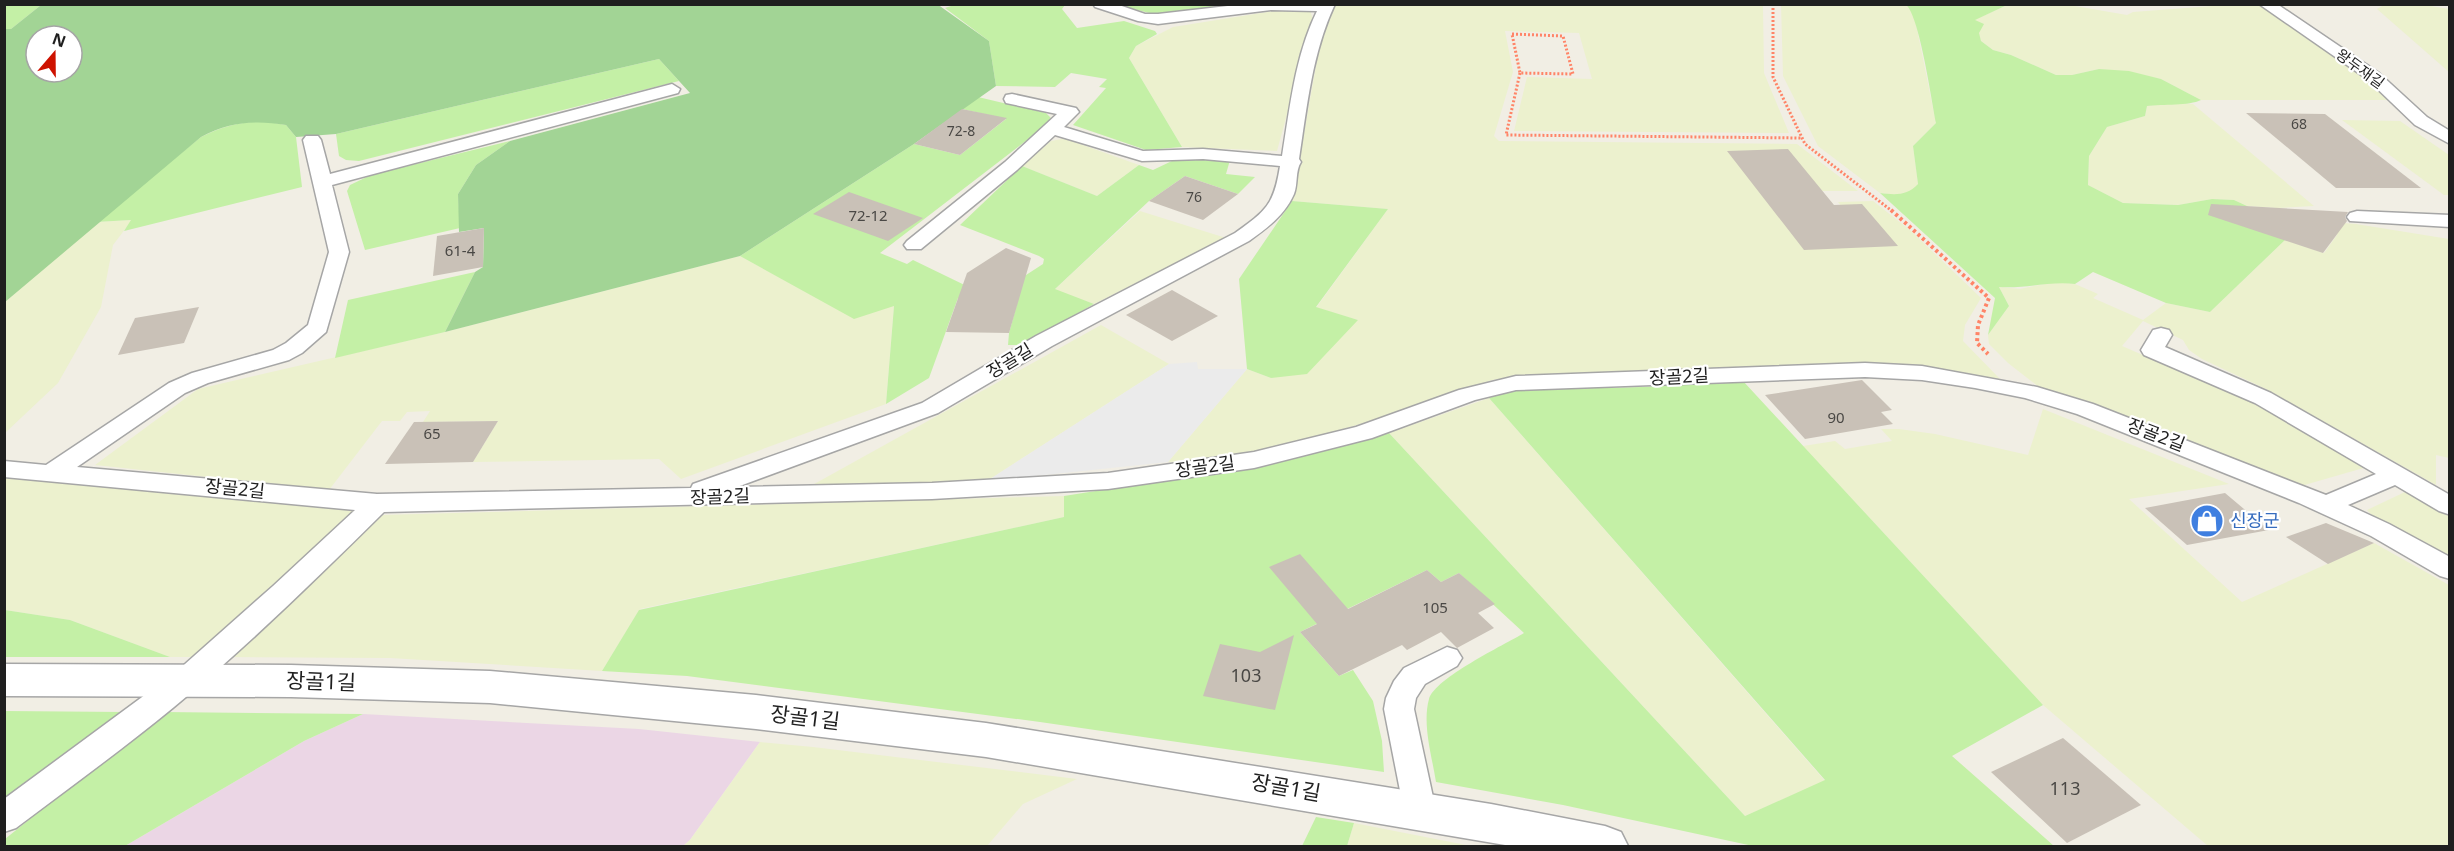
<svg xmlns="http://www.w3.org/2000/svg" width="2454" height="851" font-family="'Noto Sans','Noto Sans KR',sans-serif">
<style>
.industrial{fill:#ebd6e5}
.farmland{fill:#ecf1ce}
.grass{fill:#c4f0a6}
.forest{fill:#a2d495;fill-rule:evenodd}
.parking{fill:#ebebeb}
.building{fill:#c9c1b7}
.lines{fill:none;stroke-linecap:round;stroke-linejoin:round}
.lane-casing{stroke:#a6a6a6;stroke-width:3}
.street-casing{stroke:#a6a6a6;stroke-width:3}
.path-far1{stroke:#ff8467;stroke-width:3;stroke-dasharray:2 2;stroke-linecap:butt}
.path{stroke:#ff8467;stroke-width:4;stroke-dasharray:3 3;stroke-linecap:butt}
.lane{fill:#fff;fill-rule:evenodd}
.street{fill:#fff;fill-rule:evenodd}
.labels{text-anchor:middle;stroke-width:4.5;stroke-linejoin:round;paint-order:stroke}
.far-number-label{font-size:14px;fill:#4a4845}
.far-street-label{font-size:15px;fill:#1f1f1f;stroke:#fff}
.number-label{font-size:15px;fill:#4a4845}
.street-label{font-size:18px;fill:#1f1f1f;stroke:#fff}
.shop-label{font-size:18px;fill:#366cbe;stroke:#fff;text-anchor:start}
.near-number-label{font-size:18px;fill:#4a4845}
.near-street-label{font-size:21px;fill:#1f1f1f;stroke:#fff}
</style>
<rect width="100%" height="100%" fill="#f1eee4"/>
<path class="industrial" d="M363,714L639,729L760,742L690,840L683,846H125L304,741Z"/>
<g class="farmland">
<path d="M1781,4H1906L1911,8L1916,24L1936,123L1913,146L1918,184L1912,191L1897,195L1880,193L1818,146L1783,76Z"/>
<path d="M1333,5H1763L1764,73L1789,133L1514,131L1527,77L1592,79L1579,33L1505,31L1513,72L1494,136L1499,141L1797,144L1858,191H1772L1857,225L1838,202L1873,201L1911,231L1981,298L1965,325L1963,341L2000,379L1932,368L1520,376L1492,380L1419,407L1288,445L1218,459L1168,462L1247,369L1271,378L1358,320L1316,308L1388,209L1292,201L1323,26Z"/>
<path d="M2007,5H2069L2127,15L2133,12L2225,5H2261L2366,76L2391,100H2201L2161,79L2099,69L2072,75H2056L2011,55L1993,50L1981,41L1974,20Z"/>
<path d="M2384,5H2425L2449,9V72L2377,9Z"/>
<path d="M1280,10L1310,11L1313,19L1277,151L1182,147L1129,58L1136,46L1173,27Z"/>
<path d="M2172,103L2193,104L2314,206L2277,208L2247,206L2234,200L2212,199L2178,205L2123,203L2088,185L2089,156L2107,127L2145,116L2147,106Z"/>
<path d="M2342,120L2400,121L2449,155V195H2444Z"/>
<path d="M1062,139L1069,140L1139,165L1097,196L1022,166L1051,141Z"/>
<path d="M1140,211L1226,238L1094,304L1054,290Z"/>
<path d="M132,220L113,245L101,307L58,383L5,433V302L96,222Z"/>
<path d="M2329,222L2356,224L2449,239V458L2436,455V485L2266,389L2202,359L2189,350L2183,340L2143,321L2122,346L2249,401L2367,467L2301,486L2154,426L2039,387L2008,363L1989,344L1988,335L2009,306L1999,287L2020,289L2054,282L2075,284L2098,294L2093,298L2143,320L2166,303L2210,312L2285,240L2324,253L2337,235Z"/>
<path d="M740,256L854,318L894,305L886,404L681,479L659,459L473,462L498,421L423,422L430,411L407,412L400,421H382L329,490L95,465L198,389L445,332Z"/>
<path d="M1101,325L1169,364L987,481L807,488Z"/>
<path d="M1489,398L1825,781L1745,816L1389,433Z"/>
<path d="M2043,409L2229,484L2129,499L2242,602L2374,543L2449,585V846H2208L2043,705L1803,446L1835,441L1845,449L1892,441L1881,429H1899L1935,434L2028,455Z"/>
<path d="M4,475L63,478L357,510L196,657H170L70,620L5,610Z"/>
<path d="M2407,491L2449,514V563L2377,521L2367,510Z"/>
<path d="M1064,496V517L640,609L602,671L390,658L228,657L383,515Z"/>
<path d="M760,742L813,747L1077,779L1023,804L987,846H683L690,840Z"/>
<path d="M1354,823L1471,846H1347Z"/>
</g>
<g class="grass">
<path d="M957,4L1065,5L1062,9L1077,28L1124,21L1155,31L1157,34L1136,46L1129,58L1182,147L1146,150L1073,125L1106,88L1099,87L1107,79L1071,73L1055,87L996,86L989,41L945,8Z"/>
<path d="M4,5H41L11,29H5Z"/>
<path d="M1118,5H1241L1153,14Z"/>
<path d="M1906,5H2007L1975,20L1984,24L1979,33L1981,41L1993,50L2011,55L2056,75H2072L2099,69L2129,71L2161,79L2201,100C2189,106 2163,104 2147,106L2145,116L2107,127L2089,156L2088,185L2123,203L2178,205L2212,199L2234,200L2247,206L2285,240L2210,312L2166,303L2093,272L2075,284C2049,281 2025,289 1999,287L2009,306L1988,335L1995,298L1880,193C1895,195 1907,196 1918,184L1913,146L1936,123C1932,102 1919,14 1906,5Z"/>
<path d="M659,59L679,81L359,161L346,160L339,156L336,134Z"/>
<path d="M978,97L1046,113L1051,118L1048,124L880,253L907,264L913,260L979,292L997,294L1043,264L1044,259L1039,256L960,225L1022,166L1097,196L1139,165L1153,170L1174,160H1230L1226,174L1255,177L1238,194L1185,176L1149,201L1055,289L1094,304L1022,345H1008L1009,333L1018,300L958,298L929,378L886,404L894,306L854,319L740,256L914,144L960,155L1006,119L962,109Z"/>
<path d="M263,121L286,125L296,137L302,187L124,231L131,220L96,222L201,137C222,126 240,122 263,121Z"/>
<path d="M510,141L476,165L458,194L460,228L365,250L347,191L350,185L371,175Z"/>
<path d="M1292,201L1388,209L1316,307L1358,320L1307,374L1271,378L1247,369L1239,279Z"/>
<path d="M475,272L445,332L335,358L348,300Z"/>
<path d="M1743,381L2043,705L1952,756L2054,846H1753L1563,805L1436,782C1432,756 1422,725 1429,699C1435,678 1504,645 1524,633L1459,573L1441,582L1427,570L1300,632L1339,676L1353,670L1373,701L1382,741L1384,772L1040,722L687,676L602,671L639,610L1064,517V496L1267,464L1389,433L1745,816L1825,780L1489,398C1528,384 1567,388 1608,388C1653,387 1698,384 1743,381Z"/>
<path d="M5,610L70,620L170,657H5Z"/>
<path d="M5,711L125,712L5,805Z"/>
<path d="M163,712L363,714L304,741L125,846H5V839Z"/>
<path d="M1316,817L1354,823L1347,846H1302Z"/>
</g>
<path class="forest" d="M937,4L989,41L996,86L914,144L740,256L445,332L475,272L483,267L484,228L459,232L458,194L476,165L510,141L690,93L659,59L336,134L296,137L286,125C255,120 229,122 201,137L5,302V29H11L41,5ZM36,36H72V72H36Z"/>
<path class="parking" d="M1197,362L1198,369H1247L1168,462L987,481L1169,364Z"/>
<g class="building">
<path d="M962,109L1007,118L960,155L914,144Z"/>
<path d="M2246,113L2325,114L2421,188H2336Z"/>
<path d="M1788,149L1834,205L1862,204L1898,246L1804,250L1727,151Z"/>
<path d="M1185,176L1238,194L1203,220L1149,201Z"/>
<path d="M849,192L923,218L888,241L813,214Z"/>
<path d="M2211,204L2348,212L2345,217L2347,221L2323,253L2208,215Z"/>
<path d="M484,228L483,267L433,276L437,236Z"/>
<path d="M1006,248L1031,258L1009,333L946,332L967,273Z"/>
<path d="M1172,290L1218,316L1172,341L1126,315Z"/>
<path d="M199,307L184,343L118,355L135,318Z"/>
<path d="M1862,380L1892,410L1881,412L1893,424L1805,439L1765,395Z"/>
<path d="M498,421L473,462L385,464L414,422Z"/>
<path d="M2225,493L2269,530L2187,545L2145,508Z"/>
<path d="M2326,523L2374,543L2328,564L2286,537Z"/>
<path d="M1300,554L1348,609L1427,570L1441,582L1459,573L1495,604L1478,613L1494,628L1457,648L1441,632L1407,650L1402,645L1339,676L1300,632L1317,624L1269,567Z"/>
<path d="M1294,635L1275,710L1203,696L1220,644L1260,652Z"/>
<path d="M2063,738L2141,805L2067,843L1991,772Z"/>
</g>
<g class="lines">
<g class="lane-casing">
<g id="lane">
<path d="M1093,4H1116L1145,14H1158L1245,4H1335C1312,53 1307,107 1299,159L1301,162C1295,171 1298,184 1294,194C1285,215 1267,228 1249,241L1052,346L938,413L737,487L932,483L1108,473L1254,452L1356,427L1459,390L1516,376L1865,363L1922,366L2037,387L2093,404L2326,495L2376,474L2255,403L2144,355L2141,350L2153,330L2161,328L2169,330L2172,335L2165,347L2271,393L2450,495L2448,514L2439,511L2395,485L2348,505L2389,524L2450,557V579L2440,576L2371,536L2299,503L2077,414L2025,398L1975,388L1922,380L1865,377L1516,390L1475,400L1372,438L1254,468L1108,489L932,499L384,512C316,579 248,646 174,707C123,749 69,788 16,828L4,832V799L176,672L273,586L355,510L4,477V461L46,465L169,383L192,373L273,350L286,343L308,325L329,252L303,140L306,136H318L321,140L330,174L672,84L680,89L678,93L332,185L349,252L326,332L302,353L289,360L208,383L185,393L77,467L377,494L691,488L693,484L922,403L1036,336L1235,233C1266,211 1274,205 1280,166L1203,159L1142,161L1055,135L1017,170L921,249H907L904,245L907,241L1005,162L1057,114L1006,103L1004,99L1006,95L1012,94L1076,108L1079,112L1064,127L1143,151L1203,149L1282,156C1290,107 1295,56 1317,11L1271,10L1158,24L1138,21L1095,7Z"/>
<path d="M2259,4H2277L2379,73L2427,117L2450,131V144L2415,125L2367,79Z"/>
<path d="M2357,211L2450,215V227L2350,221L2347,217L2350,213Z"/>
<path d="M1447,647L1457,650L1462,658L1457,666L1425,684L1416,698L1414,709L1436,811L1431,821L1420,825L1409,821L1404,811L1384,709L1386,698L1394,681L1404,668Z"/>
</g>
</g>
<g class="street-casing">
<path id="street" d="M4,664L291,665L490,671L756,695L986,723L1491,804L1605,826L1621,832L1628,846H1511L986,757L756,729L490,703L291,697L4,696Z"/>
</g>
<g class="path-far1">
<path d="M1773,4V77L1805,144L1892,211"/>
<path d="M1512,34L1563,36L1573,74L1520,73Z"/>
<path d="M1520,73L1506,135L1802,138"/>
</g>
<path class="path" d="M1891,210L1989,298L1978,325L1977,343L1988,354"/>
<use href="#lane" class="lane"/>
<use href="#street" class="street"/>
</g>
<defs>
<g id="shop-disc" transform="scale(1.725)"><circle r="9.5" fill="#3f7fe0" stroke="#fff"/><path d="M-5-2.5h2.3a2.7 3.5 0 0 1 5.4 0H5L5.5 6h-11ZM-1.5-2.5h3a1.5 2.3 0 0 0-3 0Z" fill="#fff"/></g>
</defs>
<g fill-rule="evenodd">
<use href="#shop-disc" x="2207" y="521"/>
</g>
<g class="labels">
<g class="far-number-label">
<text x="2299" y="129">68</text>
<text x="961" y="136">72-8</text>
<text x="1194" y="202">76</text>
</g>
<g class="far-street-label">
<text transform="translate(2360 69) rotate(36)" y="5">왕두재길</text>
</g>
<g class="number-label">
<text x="868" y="221">72-12</text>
<text x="460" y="256">61-4</text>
<text x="1836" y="423">90</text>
<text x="432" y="439">65</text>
<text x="1435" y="613">105</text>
</g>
<g class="street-label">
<text transform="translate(1010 361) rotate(-31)" y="6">장골길</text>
<text transform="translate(1679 377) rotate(-3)" y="6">장골2길</text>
<text transform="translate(2156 435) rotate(21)" y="6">장골2길</text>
<text transform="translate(1205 467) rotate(-8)" y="6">장골2길</text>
<text transform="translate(235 489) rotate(6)" y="6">장골2길</text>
<text transform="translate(720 497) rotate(-2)" y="6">장골2길</text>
</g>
<g class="shop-label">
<text x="2230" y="527">신장군</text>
</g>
<g class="near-number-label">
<text x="1246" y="682">103</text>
<text x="2065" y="795">113</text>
</g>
<g class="near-street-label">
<text transform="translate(321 682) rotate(2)" y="7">장골1길</text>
<text transform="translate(805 718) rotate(7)" y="7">장골1길</text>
<text transform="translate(1286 788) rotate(10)" y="7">장골1길</text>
</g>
</g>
<rect width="2454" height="851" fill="none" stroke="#1f1f1f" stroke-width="12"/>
<g transform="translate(54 54) rotate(20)"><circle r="28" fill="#ffffff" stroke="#a5a5a5" stroke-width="1.5"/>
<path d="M0-4.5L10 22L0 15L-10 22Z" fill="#ce1200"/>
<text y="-9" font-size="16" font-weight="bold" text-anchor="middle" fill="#1f1f1f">N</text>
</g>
</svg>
